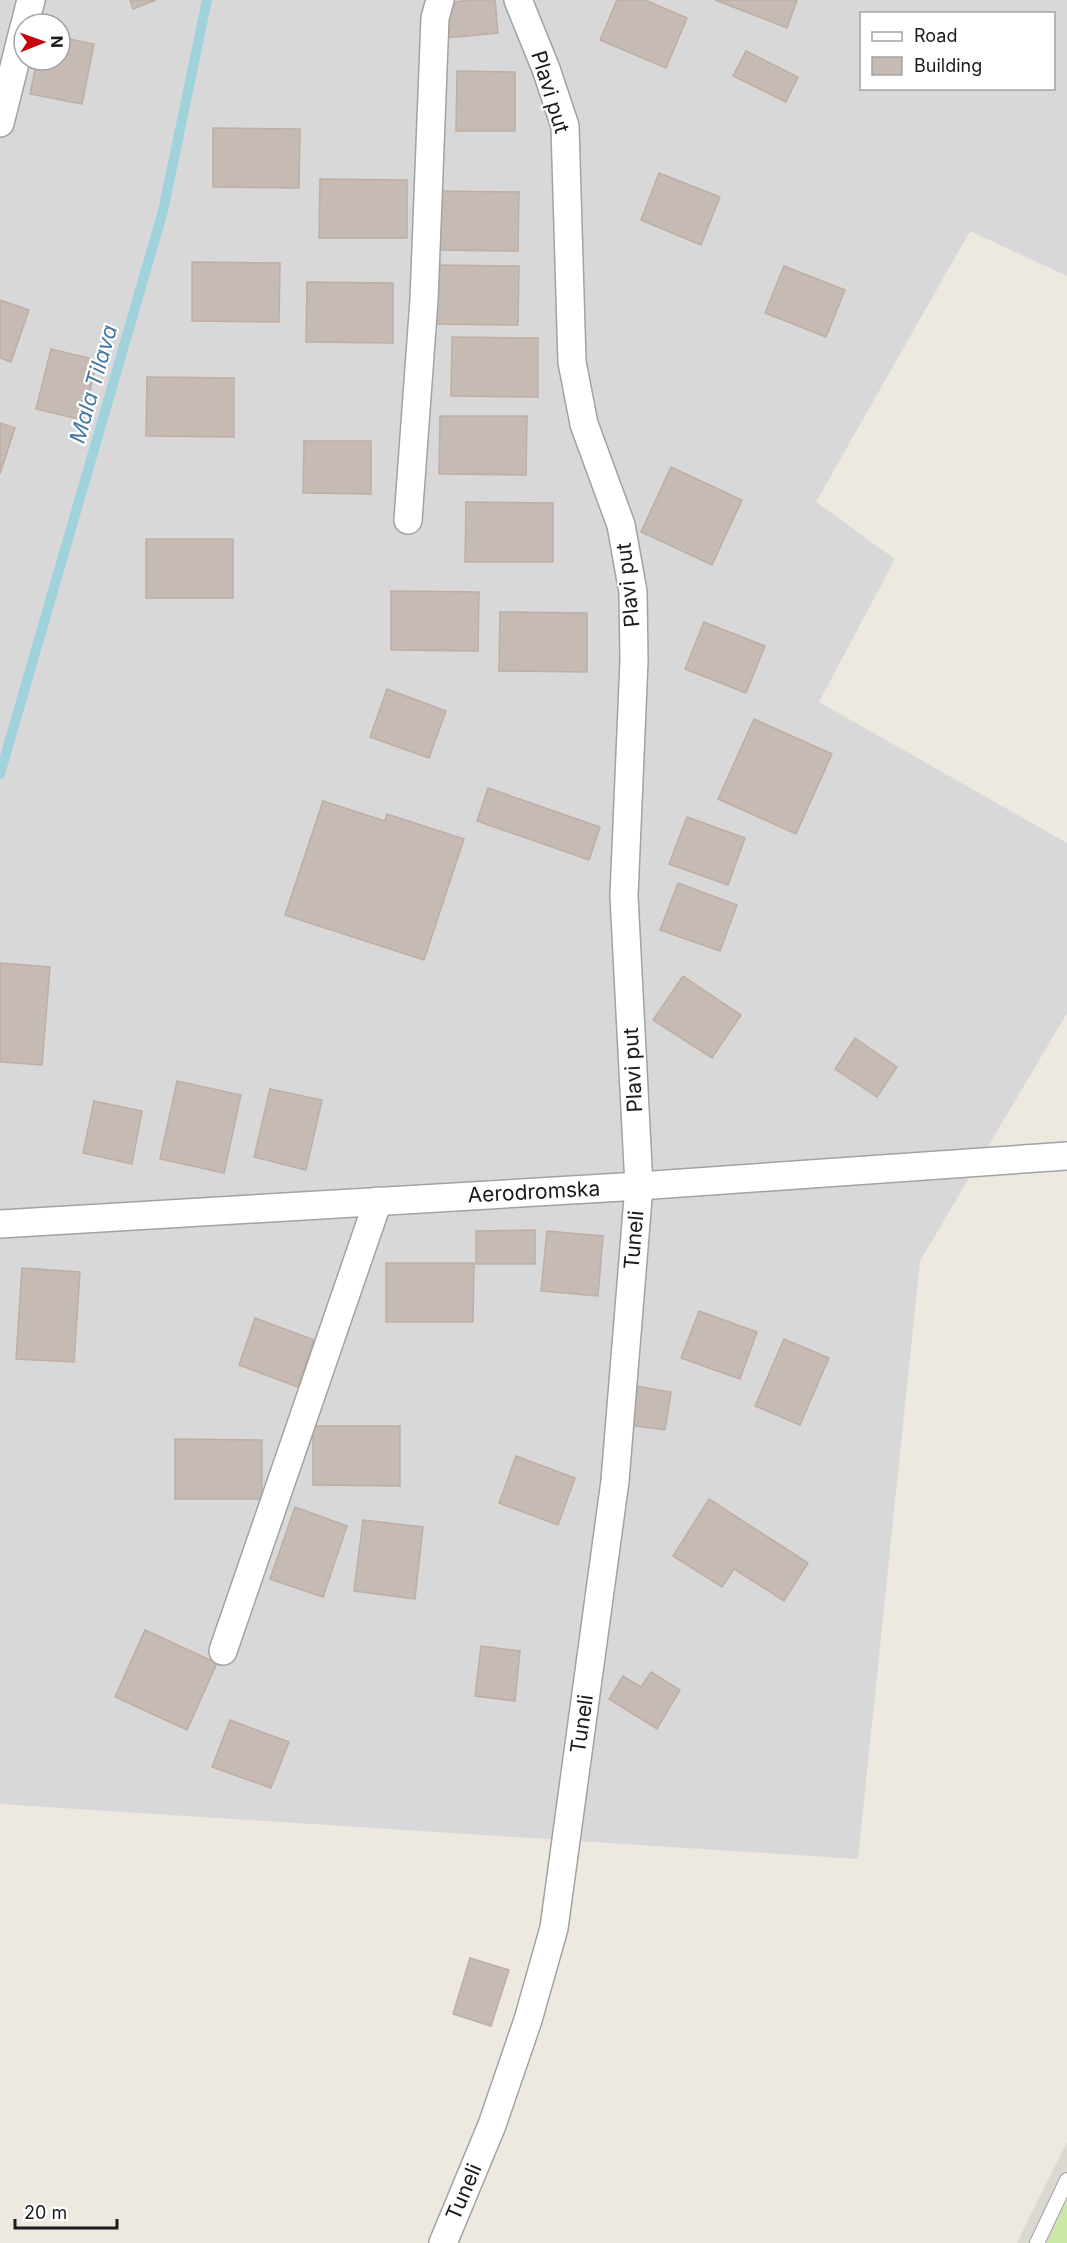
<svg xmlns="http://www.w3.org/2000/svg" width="1067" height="2243" font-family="Inter,sans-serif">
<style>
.residential{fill:#d9d8d8;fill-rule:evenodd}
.airport{fill:#dbd8d2}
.grass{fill:#cae9a4}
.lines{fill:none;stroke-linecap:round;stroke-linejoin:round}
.stream{stroke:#a0d2dc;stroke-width:10}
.building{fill:#c5bab4;stroke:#bfaea3;stroke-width:1.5}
.service-casing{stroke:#a2a2a2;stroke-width:16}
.minor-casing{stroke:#a2a2a2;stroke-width:30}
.service{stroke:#fff;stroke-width:14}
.minor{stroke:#fff;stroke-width:27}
.labels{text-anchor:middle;stroke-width:4.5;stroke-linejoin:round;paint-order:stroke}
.street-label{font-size:21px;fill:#1b1b1b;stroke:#fff}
.water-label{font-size:22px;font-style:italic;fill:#447aa3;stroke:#fff}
</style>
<rect width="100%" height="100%" fill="#ede8e0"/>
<path class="residential" d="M0,0H1067V276L970,231L816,502L895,559L819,702L1067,843V1013L920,1261L858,1859L0,1804ZM862,14H1054V88H862ZM24,24H60V60H24Z"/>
<path class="airport" d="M1067,2142V2243H1017Z"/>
<path class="grass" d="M1067,2200V2243H1047Z"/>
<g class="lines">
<path class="stream" d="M0,774L163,211L207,0"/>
</g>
<g class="building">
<path d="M130,0H156L133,9Z"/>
<path d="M472,0H495L498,33L446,38L443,3Z"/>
<path d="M617,0H645L687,18L666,68L600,40Z"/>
<path d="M715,0H797L787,28Z"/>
<path d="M60,37L94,44L82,104L30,94L37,60H60Z"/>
<path d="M746,51L798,77L786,102L733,76Z"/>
<path d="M457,71L515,72V131H456Z"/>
<path d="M213,128L300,129L299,188L213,187Z"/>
<path d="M659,173L720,197L701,245L641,220Z"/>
<path d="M320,179L407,180V238H319Z"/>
<path d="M432,191L519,192L518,251L432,250Z"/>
<path d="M192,262L280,263L279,322L192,321Z"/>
<path d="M431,265L519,266L518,325L431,324Z"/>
<path d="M784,266L845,290L826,337L765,313Z"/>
<path d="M307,282L393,283V343L306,342Z"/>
<path d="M0,300L29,310L11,362L0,358Z"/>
<path d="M452,337L538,338V397L451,396Z"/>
<path d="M51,349L97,360L83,420L36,409Z"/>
<path d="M147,377L234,378V437L146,436Z"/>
<path d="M440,416H527L526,475L439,474Z"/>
<path d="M0,423L15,428L0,474Z"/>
<path d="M304,441H371V494L303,493Z"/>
<path d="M671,467L742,500L712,565L641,532Z"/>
<path d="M466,502L553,503V562H465Z"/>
<rect x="146" y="539" width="87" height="59"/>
<path d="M391,591L479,592L478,651L391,650Z"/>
<path d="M500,612L587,613V672L499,671Z"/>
<path d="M704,622L765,646L746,693L685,669Z"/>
<path d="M387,689L446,711L429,758L370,737Z"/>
<path d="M754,719L832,754L796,834L718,799Z"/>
<path d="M488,788L600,827L589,860L477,821Z"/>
<path d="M323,801L385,821L387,814L464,839L424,960L285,915Z"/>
<path d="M687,817L745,838L728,885L669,864Z"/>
<path d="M678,883L737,905L720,951L660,930Z"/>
<path d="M0,963L50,967L42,1065L0,1062Z"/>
<path d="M683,976L741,1015L712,1058L653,1020Z"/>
<path d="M855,1038L897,1067L877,1097L835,1069Z"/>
<path d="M177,1081L241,1095L224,1173L160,1159Z"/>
<path d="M270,1089L322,1100L306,1170L254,1157Z"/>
<path d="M94,1101L142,1111L132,1164L83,1153Z"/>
<path d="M535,1230V1264H476V1231Z"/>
<path d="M547,1231L603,1236L598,1296L541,1291Z"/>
<path d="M386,1263H474L473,1322H386Z"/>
<path d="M22,1268L80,1272L74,1362L16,1359Z"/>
<path d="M699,1311L757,1332L740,1379L681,1358Z"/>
<path d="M255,1318L314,1340L298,1387L239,1365Z"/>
<path d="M784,1339L829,1358L800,1425L755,1406Z"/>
<path d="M636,1386L671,1392L665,1430L629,1425Z"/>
<path d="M313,1426H400V1486L313,1485Z"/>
<path d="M175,1439L262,1440V1499H175Z"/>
<path d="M516,1456L575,1478L558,1525L499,1503Z"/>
<path d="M709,1499L808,1563L784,1601L734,1569L722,1587L673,1556Z"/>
<path d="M295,1507L347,1526L323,1597L270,1579Z"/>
<path d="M363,1520L423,1527L415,1599L354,1591Z"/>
<path d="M145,1630L217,1663L187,1730L115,1697Z"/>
<path d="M481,1646L520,1651L515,1701L475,1696Z"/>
<path d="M651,1672L680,1690L657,1729L609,1699L623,1676L641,1687Z"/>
<path d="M230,1720L289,1742L271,1788L212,1767Z"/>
<path d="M470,1958L509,1970L491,2026L453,2014Z"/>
</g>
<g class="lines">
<g class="service-casing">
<path id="service" d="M1037,2243L1067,2180"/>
</g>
<g class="minor-casing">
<g id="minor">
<path d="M25,24L31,0"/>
<path d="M0,123L24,27"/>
<path d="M408,520L424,300L435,18L440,0"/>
<path d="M0,1224L639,1186L1067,1156"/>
<path d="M223,1651L378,1201"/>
<path d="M443,2243L492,2125L528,2020L554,1928L615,1481L639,1186L624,896L634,661L633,592L621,525L584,424L572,362L565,126L546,69L518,0"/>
</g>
</g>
<use href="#service" class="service"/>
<use href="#minor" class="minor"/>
</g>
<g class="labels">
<g class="street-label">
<text transform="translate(550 92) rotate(73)" y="7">Plavi put</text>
<text transform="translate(628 585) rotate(-96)" y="7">Plavi put</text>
<text transform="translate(633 1070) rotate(-93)" y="7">Plavi put</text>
<text transform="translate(534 1192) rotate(-3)" y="7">Aerodromska</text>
<text transform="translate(634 1240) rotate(-85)" y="7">Tuneli</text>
<text transform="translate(582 1724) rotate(-82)" y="7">Tuneli</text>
<text transform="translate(464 2192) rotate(-67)" y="7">Tuneli</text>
</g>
<g class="water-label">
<text transform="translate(93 384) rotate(-74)" y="8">Mala Tilava</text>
</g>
</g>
<rect x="860" y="12" width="195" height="78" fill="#ffffff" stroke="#a4a4a4" stroke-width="1.5"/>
<rect x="872" y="32" width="30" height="9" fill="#ffffff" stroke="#a4a4a4" stroke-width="1.5"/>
<text x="914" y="42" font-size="18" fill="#1b1b1b">Road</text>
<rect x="872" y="57" width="30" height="18" fill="#c5bab4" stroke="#a4a4a4" stroke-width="1.5"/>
<text x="914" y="72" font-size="18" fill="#1b1b1b">Building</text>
<g transform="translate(42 42) rotate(89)"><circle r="28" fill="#ffffff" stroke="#a4a4a4" stroke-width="1.5"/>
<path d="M0-4.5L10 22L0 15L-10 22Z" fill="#c7000b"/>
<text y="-9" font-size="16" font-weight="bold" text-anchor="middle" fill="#1b1b1b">N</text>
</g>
<path d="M15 2219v9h102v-9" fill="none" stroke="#1b1b1b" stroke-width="3"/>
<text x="24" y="2219" font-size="18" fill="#1b1b1b" stroke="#ffffff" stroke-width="4.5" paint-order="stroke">20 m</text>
</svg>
